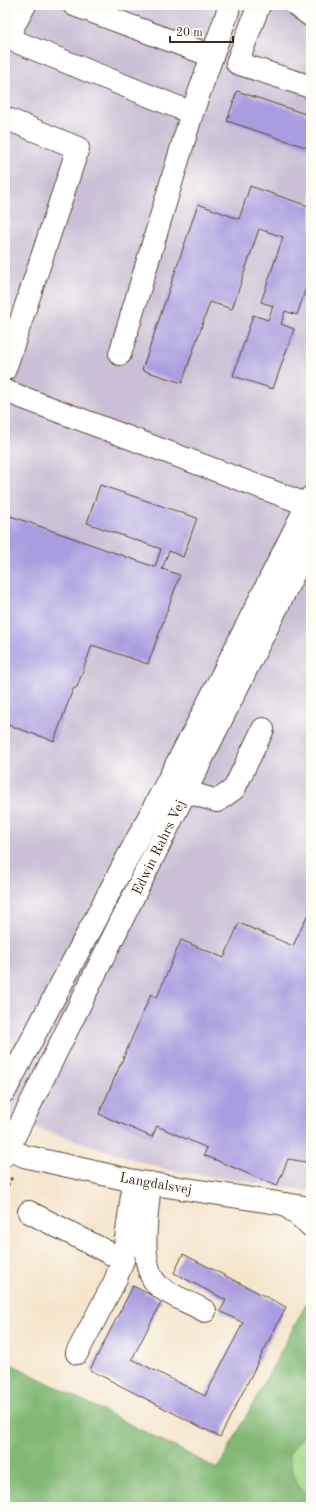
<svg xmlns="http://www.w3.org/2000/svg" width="316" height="1512" font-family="'Old Standard TT',serif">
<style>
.industrial{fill:#cabfd6}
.green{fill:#a3d889;stroke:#6f8154}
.forest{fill:#82b875;stroke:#5e714a}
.building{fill:#aa9ddf}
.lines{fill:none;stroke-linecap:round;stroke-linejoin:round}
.minor-casing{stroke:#574638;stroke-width:24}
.path{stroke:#574638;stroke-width:2.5;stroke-dasharray:3 3;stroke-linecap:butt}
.minor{stroke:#fff;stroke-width:22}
.labels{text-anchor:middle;stroke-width:3;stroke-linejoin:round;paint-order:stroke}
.street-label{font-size:14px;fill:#3b2a1e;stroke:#fdfcf7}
</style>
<rect width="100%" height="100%" fill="#fdfcf7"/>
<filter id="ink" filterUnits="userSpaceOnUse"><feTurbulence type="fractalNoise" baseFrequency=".025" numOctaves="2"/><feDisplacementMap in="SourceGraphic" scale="8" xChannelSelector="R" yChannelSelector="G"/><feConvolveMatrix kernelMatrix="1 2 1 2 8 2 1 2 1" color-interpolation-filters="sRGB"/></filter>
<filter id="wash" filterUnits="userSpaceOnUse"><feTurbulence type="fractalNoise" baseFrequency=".012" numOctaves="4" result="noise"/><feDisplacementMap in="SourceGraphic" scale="16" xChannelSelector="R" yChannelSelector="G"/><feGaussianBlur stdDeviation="0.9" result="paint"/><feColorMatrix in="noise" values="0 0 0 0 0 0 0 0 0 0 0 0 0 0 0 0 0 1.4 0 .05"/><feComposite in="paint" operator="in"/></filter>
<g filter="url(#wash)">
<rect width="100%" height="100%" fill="#f5e5cd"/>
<path class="industrial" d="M5,5H311V1191L167,1170L5,1118Z"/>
<g class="green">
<path d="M311,1425V1496L297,1487L288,1455Z"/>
<path d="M274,1499L287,1507H254Z"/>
</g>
<path class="forest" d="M311,1295V1425L288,1455L297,1487L311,1496V1507H287L274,1499L254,1507H5V1361L218,1469Z"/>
<g id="blocks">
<g class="building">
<path d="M237,91L311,116V149L227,121Z"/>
<path d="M250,186L311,207V273L297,315L285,311L281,324L294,329L273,389L233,376L253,315L268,320L273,306L261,302L283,237L259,229L232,309L210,302L182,383L142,370L198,204L239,219Z"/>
<path d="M100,485L197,518L183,557L169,551L162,569L180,575L148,664L92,645L77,687L73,689L54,741L5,724V514L155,567L161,549L87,523Z"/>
<path d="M307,916L311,917V1107L305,1120L311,1121V1163L288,1159L277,1186L204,1155L207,1148L157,1126L152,1137L99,1114L151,994L157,997L181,940L224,958L239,923L293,946Z"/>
<path d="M183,1254L286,1307L220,1437L90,1370L133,1286L162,1301L132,1359L205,1396L243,1323L220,1311L226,1300L174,1273Z"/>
</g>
</g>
</g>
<g filter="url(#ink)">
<use href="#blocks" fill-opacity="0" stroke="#574638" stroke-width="1"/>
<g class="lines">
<g class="minor-casing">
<g id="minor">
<path d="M25,5L7,38L192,113"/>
<path d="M74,5L212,56"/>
<path d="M259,5L237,63L311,87"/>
<path d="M296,5L311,16"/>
<path d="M5,118L78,148L5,369"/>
<path d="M120,354L192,113L228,11"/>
<path d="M5,391L311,506"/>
<path d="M172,783L194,794L217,801L234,789L263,729"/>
<path d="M5,1091L196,727L311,497"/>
<path d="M5,1147L24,1156L134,1181L311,1208"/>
<path d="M5,1155L311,539"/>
<path d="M150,1183C148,1211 136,1270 161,1288C174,1297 191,1303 205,1311"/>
<path d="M285,1204L311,1226"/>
<path d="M29,1212L123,1260"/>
<path d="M77,1353L115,1281L123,1260L134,1181"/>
</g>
</g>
<path class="path" d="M5,1191L13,1175"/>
<use href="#minor" class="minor"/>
</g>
</g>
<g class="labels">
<g class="street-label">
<text transform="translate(158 847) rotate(-64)" y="5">Edwin Rahrs Vej</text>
<text transform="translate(156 1183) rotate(10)" y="5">Langdalsvej</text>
</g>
</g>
<rect width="316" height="1512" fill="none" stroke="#fdfcf7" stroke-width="20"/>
<path d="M170 36v6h63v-6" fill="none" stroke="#3b2a1e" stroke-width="2"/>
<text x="176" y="36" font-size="12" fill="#3b2a1e" stroke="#fdfcf7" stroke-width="3" paint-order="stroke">20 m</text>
</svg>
